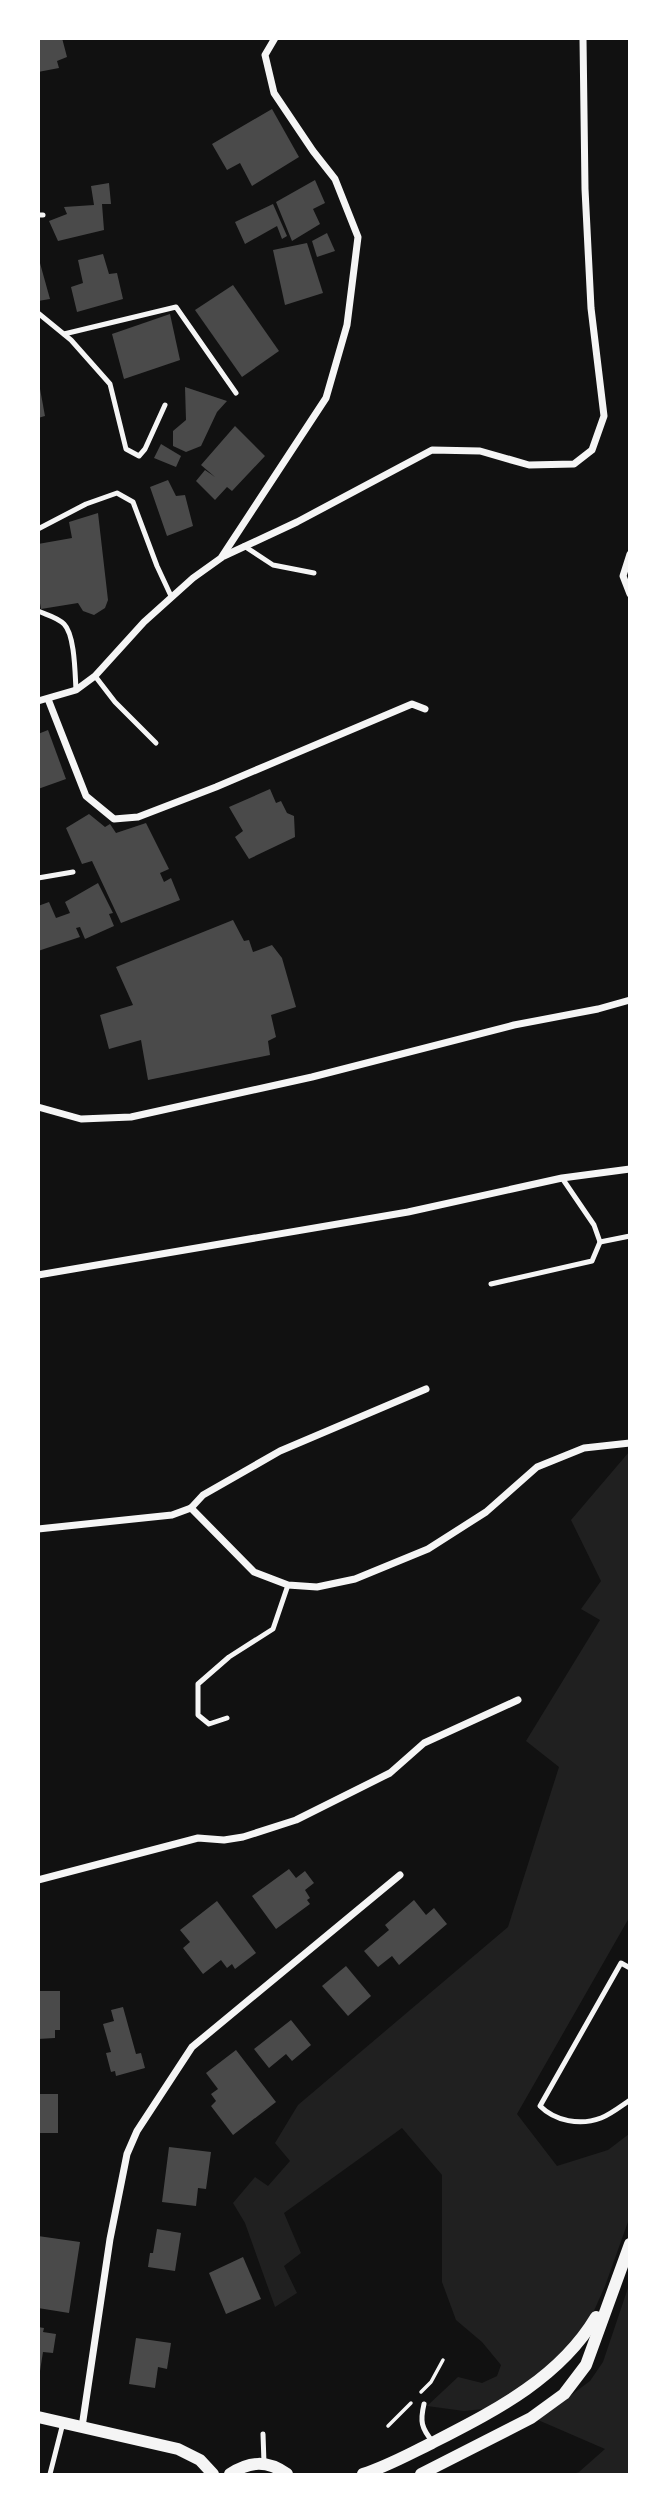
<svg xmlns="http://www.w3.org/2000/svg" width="668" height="2513" font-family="Karla,sans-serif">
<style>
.green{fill:#202020}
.building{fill:#4a4a4a}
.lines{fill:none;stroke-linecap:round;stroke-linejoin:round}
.path{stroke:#f5f5f5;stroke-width:3.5}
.service{stroke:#f5f5f5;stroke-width:5}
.minor{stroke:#f5f5f5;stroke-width:7}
.tertiary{stroke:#f5f5f5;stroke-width:12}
</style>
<rect width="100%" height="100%" fill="#111"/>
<g class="green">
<path d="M629,1452V1918L517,2114L557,2166L608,2150L629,2134V2219L605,2286L581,2340L493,2408L464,2411L427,2406L458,2377L482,2383L497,2376L501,2365L482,2342L456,2320L442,2282V2175L402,2128L284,2213L301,2253L284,2266L297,2293L275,2307L245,2223L233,2203L255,2177L268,2186L290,2161L275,2143L298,2105L508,1927L559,1767L526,1741L600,1620L581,1609L601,1581L571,1520Z"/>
<path d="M629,2285V2474H573L579,2472L605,2449L538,2420L590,2381L603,2362Z"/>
</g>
<g class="building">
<path d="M38,38H62L67,57L57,61L59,68L38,72Z"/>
<path d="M272,109L299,157L252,186L240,163L227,170L212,144Z"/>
<path d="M315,180L325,203L313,209L320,224L292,241L276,202Z"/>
<path d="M109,183L111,204H102L104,230L58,241L49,221L67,214L64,207L94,205L91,186Z"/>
<path d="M273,204L287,236L282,239L277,226L245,244L235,222Z"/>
<path d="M327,233L335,251L317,257L312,241Z"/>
<path d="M307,243L323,293L285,305L273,250Z"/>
<path d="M103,254L109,274L117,273L123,299L77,312L71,287L83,283L78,260Z"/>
<path d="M38,256L50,299L38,301Z"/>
<path d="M233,285L279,351L242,377L195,310Z"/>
<path d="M170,314L180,360L124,379L112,334Z"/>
<path d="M38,378L45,416L38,418Z"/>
<path d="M185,387L227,401L217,412L201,446L186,452L173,446V431L186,420Z"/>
<path d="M235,426L265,456L232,491L227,487L215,500L196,481L205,470L215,477L201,465Z"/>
<path d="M161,444L181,456L176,467L154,458Z"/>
<path d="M168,480L176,496L185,495L193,526L167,536L150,487Z"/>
<path d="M98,513L108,600L105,608L94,615L83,611L78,603L41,609L38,592V544L72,538L69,522Z"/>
<path d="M48,730L66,779L38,789V734Z"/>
<path d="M270,789L276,803L281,801L287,813L294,816L295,837L249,859L235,837L243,831L229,807Z"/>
<path d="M89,814L105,827L110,824L116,833L146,823L169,869L160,873L164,882L171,878L180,900L121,923L92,861L82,864L66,828Z"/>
<path d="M98,883L113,913L109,914L114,926L85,939L80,927L76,928L80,937L38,951V906L49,902L56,918L70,913L65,902Z"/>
<path d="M233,920L244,941L249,940L253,952L272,945L282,958L296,1007L271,1015L276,1037L268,1041L270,1055L148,1080L141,1040L109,1049L100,1015L133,1005L116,967Z"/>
<path d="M289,1869L296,1878L305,1871L314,1883L305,1890L310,1898L307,1900L310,1904L276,1929L252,1896Z"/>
<path d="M414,1900L426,1915L434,1908L447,1924L399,1965L392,1956L378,1967L364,1951L389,1930L385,1925Z"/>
<path d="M217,1901L256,1953L235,1969L232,1964L227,1968L221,1960L203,1974L183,1948L190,1942L180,1930Z"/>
<path d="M346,1966L371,1996L348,2016L322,1986Z"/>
<path d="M38,1991H60V2030H55V2038L38,2039Z"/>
<path d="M123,2007L136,2054L141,2053L145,2068L116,2076L115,2071L111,2072L106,2053L111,2052L103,2024L114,2021L111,2010Z"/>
<path d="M291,2020L311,2045L292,2061L286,2054L269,2068L254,2049Z"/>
<path d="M236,2050L276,2102L233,2135L211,2106L216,2101L211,2094L218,2089L206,2073Z"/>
<rect x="38" y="2094" width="20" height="39"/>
<path d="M169,2147L211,2152L206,2189L198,2188L196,2206L162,2202Z"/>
<path d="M157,2229L181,2233L175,2271L148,2267L150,2253H153Z"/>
<path d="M38,2236L80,2242L69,2313L38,2308Z"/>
<path d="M243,2257L261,2299L226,2314L209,2273Z"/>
<path d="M38,2327L44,2328L43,2332L56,2334L53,2353L43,2352L40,2371Z"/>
<path d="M136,2338L171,2343L167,2369L158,2367L155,2388L129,2384Z"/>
</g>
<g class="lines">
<g class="path">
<path d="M421,2392L431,2382L443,2360"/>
<path d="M388,2426L411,2403"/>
</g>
<g class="service">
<path d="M38,215H43"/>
<path d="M38,313L71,340L110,384L126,449L139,456L145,449L165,405"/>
<path d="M64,334L176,307L236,393"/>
<path d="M38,529L86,504L117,493L133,502L157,566L171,596"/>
<path d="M244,546L273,565L314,573"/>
<path d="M38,611C47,615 57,617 64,624C75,635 75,674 76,690"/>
<path d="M95,676L115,702L156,743"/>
<path d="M38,878L73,872"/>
<path d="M600,1242L630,1236"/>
<path d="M491,1284L592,1261L600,1242L594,1225L562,1178"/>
<path d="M227,1718L209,1724L198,1715V1684L229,1657L273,1629L288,1585"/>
<path d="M630,1968L621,1963L540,2106C555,2121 580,2126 601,2118C611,2114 621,2106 630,2100"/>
<path d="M424,2404C420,2421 421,2428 433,2442"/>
<path d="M263,2434L264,2463"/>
<path d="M50,2474L63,2423"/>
</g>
<g class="minor">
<path d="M630,554L623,576L630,594"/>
<path d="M224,556L297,522L432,450L480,451L529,465L574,464L592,450L604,416L591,308L585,189L583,38"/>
<path d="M48,699L86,796L114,819L138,817L216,787L412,704L425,709"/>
<path d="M38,701L76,690L95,676L144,622L193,578L221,558L326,398L347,325L358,237L335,179L313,151L274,93L265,55L275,38"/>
<path d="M38,1107L81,1119L131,1117L312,1077L514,1025L598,1009L630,1000"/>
<path d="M38,1275L408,1212L562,1178L630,1169"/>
<path d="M191,1508L254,1572L288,1585L317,1587L355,1579L428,1549L486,1512L537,1467L584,1448L630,1443"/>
<path d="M38,1529L172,1515L191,1508L203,1495L280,1451L426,1389"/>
<path d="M38,1880L198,1838L224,1840L243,1837L296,1820L390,1773L424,1743L518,1700"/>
<path d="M82,2427L110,2239L127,2154L137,2131L192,2047L400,1875"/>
</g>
<g class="tertiary">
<path d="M38,2417L178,2449L200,2460L213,2474"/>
<path d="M230,2474C250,2461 267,2460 287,2474"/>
<path d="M363,2474C388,2466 409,2454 432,2443C494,2411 559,2379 596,2317"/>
<path d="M421,2474L531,2418L564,2394L586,2365L630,2244"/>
</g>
</g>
<rect width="668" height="2513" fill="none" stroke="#ffffff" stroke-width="80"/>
</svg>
